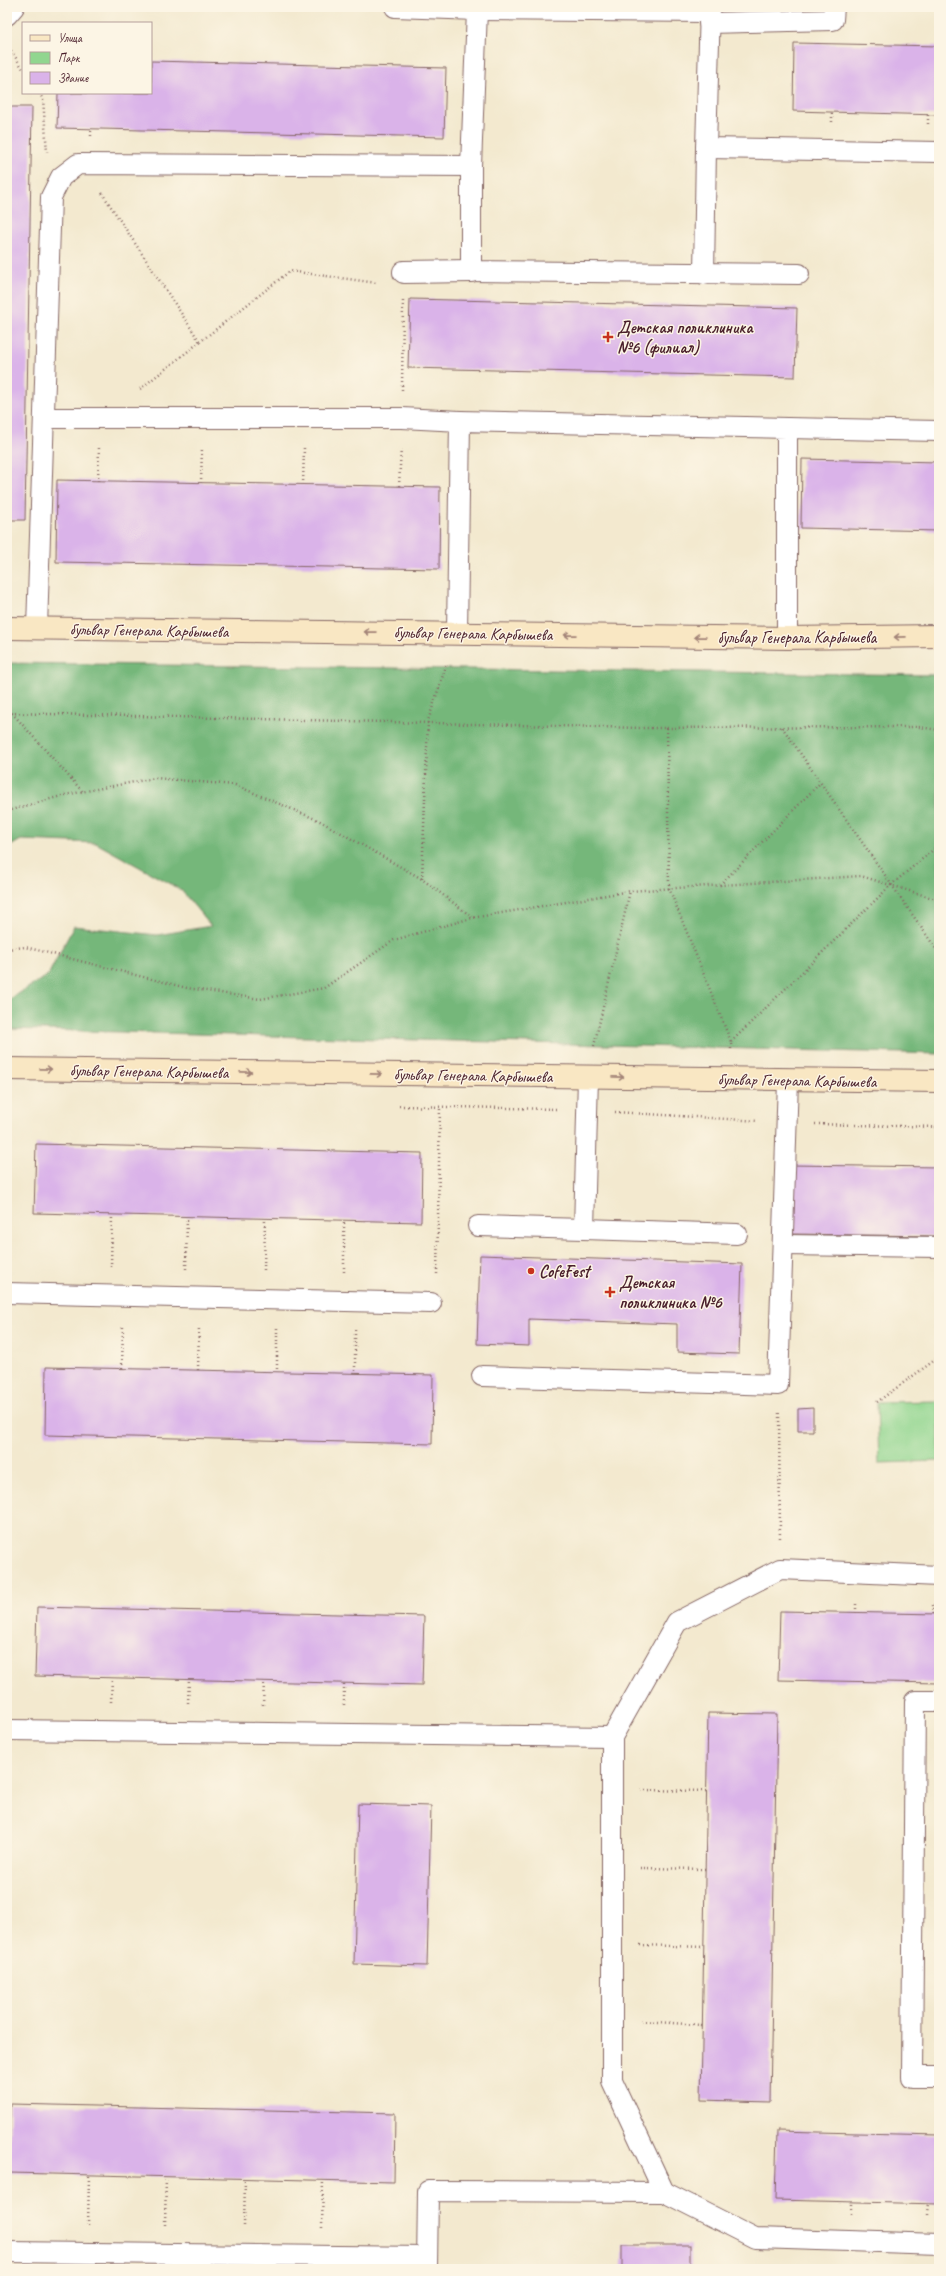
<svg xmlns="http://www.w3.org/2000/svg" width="946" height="2276" font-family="Caveat,sans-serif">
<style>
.green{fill:#91d68f;stroke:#6e7a5d}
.forest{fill:#74b77a;stroke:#5f6b52}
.building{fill:#dab3e9}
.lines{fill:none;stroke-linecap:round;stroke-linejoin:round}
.lane-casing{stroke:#856664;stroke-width:22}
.street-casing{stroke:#856664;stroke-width:24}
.secondary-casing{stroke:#856664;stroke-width:24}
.path{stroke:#856664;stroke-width:2.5;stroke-dasharray:1 3;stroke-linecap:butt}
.lane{stroke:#fff;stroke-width:20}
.street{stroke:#fff;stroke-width:22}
.secondary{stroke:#f9e7c3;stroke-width:22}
.oneway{stroke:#a28377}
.poi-dot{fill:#c8321e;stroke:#fcf5e5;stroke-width:1.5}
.labels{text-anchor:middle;stroke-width:3;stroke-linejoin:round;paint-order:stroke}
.poi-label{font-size:17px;font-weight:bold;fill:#4a1f2b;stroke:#fcf5e5;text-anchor:start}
.street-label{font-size:17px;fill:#4a1f2b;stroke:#fcf5e5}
</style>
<rect width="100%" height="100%" fill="#fcf5e5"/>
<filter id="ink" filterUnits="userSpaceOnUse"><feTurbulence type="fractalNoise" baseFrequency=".025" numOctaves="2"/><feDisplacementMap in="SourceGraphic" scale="8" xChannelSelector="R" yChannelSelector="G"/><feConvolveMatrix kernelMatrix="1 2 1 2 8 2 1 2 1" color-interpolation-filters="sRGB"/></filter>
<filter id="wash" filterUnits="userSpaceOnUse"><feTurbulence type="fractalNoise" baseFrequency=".012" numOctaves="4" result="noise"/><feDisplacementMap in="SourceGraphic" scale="16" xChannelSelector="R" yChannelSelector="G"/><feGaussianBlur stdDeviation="0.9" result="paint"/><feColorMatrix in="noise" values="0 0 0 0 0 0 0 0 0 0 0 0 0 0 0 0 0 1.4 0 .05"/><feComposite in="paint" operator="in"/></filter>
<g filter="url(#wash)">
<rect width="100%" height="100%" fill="#f3e9cf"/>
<path class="green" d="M939,1401V1461L879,1463L877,1402Z"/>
<path class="forest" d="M7,663L939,675V1054L7,1029V1001L48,975L74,926L157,935L211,926L181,890L96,843L21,840L7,848Z"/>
<g id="blocks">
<g class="building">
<path d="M794,43L939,46V115L793,111Z"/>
<path d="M151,61L446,68L444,137L57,128L58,93H151Z"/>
<path d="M7,107H32L25,520H7Z"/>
<path d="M410,299L797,308L795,377L408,368Z"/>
<path d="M802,459L939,462V531L801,528Z"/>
<path d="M57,480L440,487L439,569L56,562Z"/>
<path d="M36,1144L422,1153L421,1222L34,1213Z"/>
<path d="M790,1165L939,1167V1236L790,1234Z"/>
<path d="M480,1255L742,1264L739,1354L677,1352V1324L529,1319V1346L477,1344Z"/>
<path d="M46,1367L433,1375L432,1444L45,1435Z"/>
<path d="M813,1408V1431H798V1409Z"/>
<path d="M37,1607L424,1616L422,1685L35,1676Z"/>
<path d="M780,1611L939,1614V1683L778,1680Z"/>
<path d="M708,1713L777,1714L770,2102L701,2100Z"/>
<path d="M358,1804L431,1806L427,1966L354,1964Z"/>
<path d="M10,2104L395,2113L394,2182L9,2173Z"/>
<path d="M777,2131L939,2135V2204L775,2200Z"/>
<rect x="622" y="2245" width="68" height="24"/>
</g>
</g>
</g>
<g filter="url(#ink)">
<use href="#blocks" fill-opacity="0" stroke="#856664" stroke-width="1"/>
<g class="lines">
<g class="lane-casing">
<g id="lane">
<path d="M710,7L706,148L939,152"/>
<path d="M477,10L709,12"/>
<path d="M7,15L14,7"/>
<path d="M709,23L833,20L834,7"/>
<path d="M471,166V271L799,274"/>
<path d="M704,274L706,148"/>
<path d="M44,418H402L460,421"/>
<path d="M787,428L939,431"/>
<path d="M37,628L51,197L61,177L78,164L471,166L477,10L395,7"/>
<path d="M457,633L460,421L787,428V638"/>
<path d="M478,1226L584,1229L588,1077"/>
<path d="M584,1229L737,1234"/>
<path d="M783,1245L939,1247"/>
<path d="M7,1293L431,1303"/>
<path d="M482,1376L778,1385L788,1080"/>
<path d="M939,1701H915L912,2077H939"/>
<path d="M7,1730L612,1737"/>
<path d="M664,2192L612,2081V1737L677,1622L780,1569L939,1576"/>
<path d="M7,2252L427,2257"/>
<path d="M427,2269L428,2191L664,2192L755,2238L939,2244"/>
</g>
</g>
<g class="street-casing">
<path id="street" d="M404,272L471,271"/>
</g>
<g class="secondary-casing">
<g id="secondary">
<path d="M7,628L787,638L939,636"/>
<path d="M7,1069L939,1081"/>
</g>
</g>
<g class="path">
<path d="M7,44L23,69"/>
<path d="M39,93L43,99L47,152"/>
<path d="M832,122V112"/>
<path d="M928,124V115"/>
<path d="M91,136V129"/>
<path d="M102,193L200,342"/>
<path d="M140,389L290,271L377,283"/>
<path d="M402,390L403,301"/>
<path d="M98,481L99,447"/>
<path d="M201,483L202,447"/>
<path d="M303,485L304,447"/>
<path d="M399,486L401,447"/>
<path d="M7,713L643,728L919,727L939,730"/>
<path d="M12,713L83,792"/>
<path d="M782,727L939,953"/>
<path d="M667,728L669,888L731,1042V1049"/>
<path d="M7,811L65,795L155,778L235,785L320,821L422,879L472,917"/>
<path d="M422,879L428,721L447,663"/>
<path d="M720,885L820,783"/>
<path d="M7,949L25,947L187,988L260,999L324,988L394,940L472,918L630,891L861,876L939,900"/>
<path d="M731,1042L891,885L939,845"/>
<path d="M594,1046L630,891"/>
<path d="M399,1106L558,1109"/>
<path d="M615,1112L758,1121"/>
<path d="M815,1124L939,1127"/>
<path d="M111,1267L112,1215"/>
<path d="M186,1269L187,1217"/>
<path d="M264,1270L265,1219"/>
<path d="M344,1272V1221"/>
<path d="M437,1274L440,1107"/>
<path d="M277,1328V1372"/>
<path d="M355,1330V1374"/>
<path d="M122,1368L123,1325"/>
<path d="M198,1370L199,1327"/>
<path d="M877,1402L939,1357"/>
<path d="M779,1413L780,1540"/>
<path d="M933,1605L934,1614"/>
<path d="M856,1613V1601"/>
<path d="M111,1702L112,1678"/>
<path d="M188,1703L189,1680"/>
<path d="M263,1705L264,1682"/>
<path d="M344,1705V1684"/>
<path d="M641,1790L707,1791"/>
<path d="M640,1868L705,1869"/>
<path d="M640,1945L704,1947"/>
<path d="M641,2021L702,2025"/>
<path d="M852,2213V2202"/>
<path d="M928,2215L929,2204"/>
<path d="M88,2225L89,2175"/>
<path d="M165,2225L166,2177"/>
<path d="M244,2226L245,2179"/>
<path d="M322,2228L323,2180"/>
</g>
<use href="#lane" class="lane"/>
<use href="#street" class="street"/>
<use href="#secondary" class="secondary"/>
</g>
<defs><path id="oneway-shaft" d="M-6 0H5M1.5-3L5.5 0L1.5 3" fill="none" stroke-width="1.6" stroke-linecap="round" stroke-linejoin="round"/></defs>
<g class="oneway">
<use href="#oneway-shaft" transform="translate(370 632) rotate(-179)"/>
<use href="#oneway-shaft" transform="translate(570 635) rotate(-179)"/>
<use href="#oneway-shaft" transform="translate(700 637) rotate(-179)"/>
<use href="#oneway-shaft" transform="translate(900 637) rotate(179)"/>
<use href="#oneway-shaft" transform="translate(46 1069) rotate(1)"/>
<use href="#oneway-shaft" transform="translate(246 1072) rotate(1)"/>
<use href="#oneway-shaft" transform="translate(376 1074) rotate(1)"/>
<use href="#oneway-shaft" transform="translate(618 1077) rotate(1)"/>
</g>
</g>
<g class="poi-dot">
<path d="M606 331h4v4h4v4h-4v4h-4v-4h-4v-4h4z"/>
<circle cx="531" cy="1271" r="4"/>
<path d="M608 1286h4v4h4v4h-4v4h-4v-4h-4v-4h4z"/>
</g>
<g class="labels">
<g class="poi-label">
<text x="617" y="333">Детская поликлиника<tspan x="617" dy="20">№6 (филиал)</tspan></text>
<text x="539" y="1277">CofeFest</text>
<text x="619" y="1288">Детская<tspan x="619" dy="20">поликлиника №6</tspan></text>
</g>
<g class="street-label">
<text transform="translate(149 630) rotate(1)" y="6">бульвар Генерала Карбышева</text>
<text transform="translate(473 633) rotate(1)" y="6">бульвар Генерала Карбышева</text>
<text x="797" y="643">бульвар Генерала Карбышева</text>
<text transform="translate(149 1071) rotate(1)" y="6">бульвар Генерала Карбышева</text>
<text transform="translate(473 1075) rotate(1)" y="6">бульвар Генерала Карбышева</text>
<text transform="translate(797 1080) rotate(1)" y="6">бульвар Генерала Карбышева</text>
</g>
</g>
<rect width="946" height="2276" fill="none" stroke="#fcf5e5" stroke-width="24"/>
<rect x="22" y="22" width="130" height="72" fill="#fcf5e5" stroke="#b59f9b"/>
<rect x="30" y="35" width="20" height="6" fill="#f9e7c3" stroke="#b59f9b"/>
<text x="58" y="42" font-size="12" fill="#4a1f2b">Улица</text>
<rect x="30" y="52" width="20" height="12" fill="#91d68f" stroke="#b59f9b"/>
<text x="58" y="62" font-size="12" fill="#4a1f2b">Парк</text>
<rect x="30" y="72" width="20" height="12" fill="#dab3e9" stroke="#b59f9b"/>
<text x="58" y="82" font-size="12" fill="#4a1f2b">Здание</text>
</svg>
